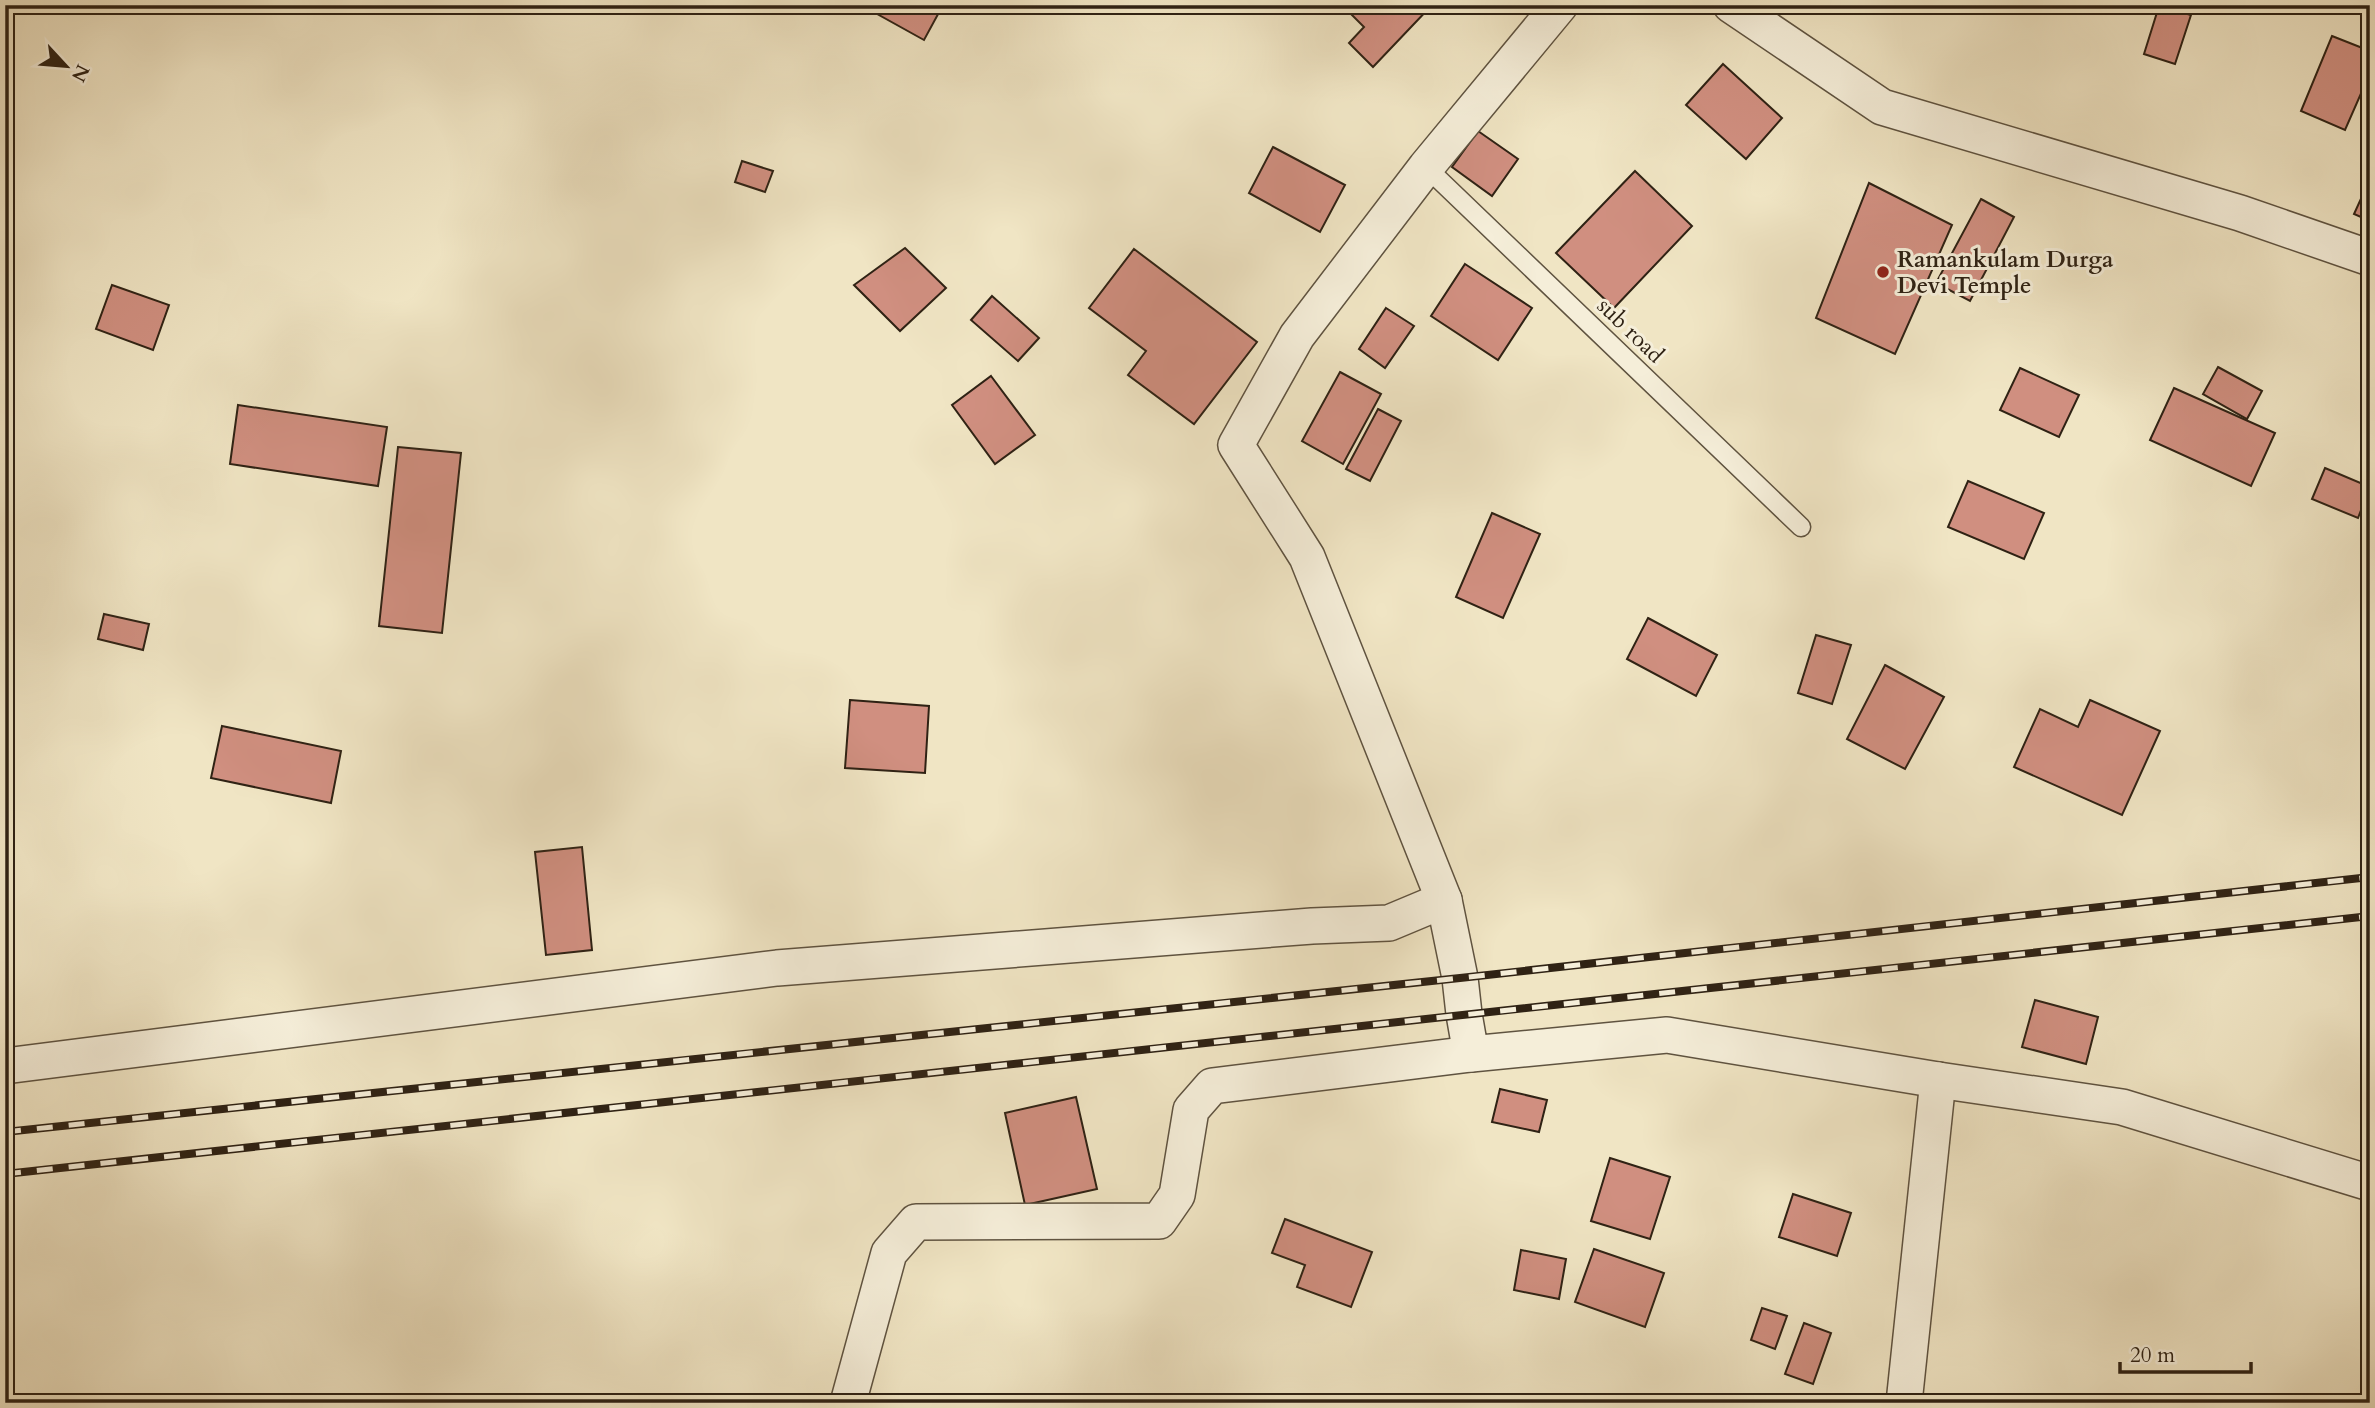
<svg xmlns="http://www.w3.org/2000/svg" width="2375" height="1408" font-family="Cardo,serif">
<style>
.building{fill:#d08f80;stroke:#2f2214;stroke-width:2}
.lines{fill:none;stroke-linecap:round;stroke-linejoin:round}
.service-casing{stroke:#5f5340;stroke-width:21}
.minor-casing{stroke:#5f5340;stroke-width:38}
.service{stroke:#f5eed9;stroke-width:18}
.minor{stroke:#f5eed9;stroke-width:35}
.rail-casing{stroke:#2f2214;stroke-width:8}
.rail{stroke:#f5eed9;stroke-width:5;stroke-dasharray:16;stroke-linecap:butt}
.poi-dot{fill:#8f2418;stroke:#f5eed9;stroke-width:2.5}
.labels{text-anchor:middle;stroke-width:6;stroke-linejoin:round;paint-order:stroke}
.poi-label{font-size:23px;font-weight:bold;fill:#2f2214;stroke:#f5eed9;text-anchor:start}
.street-label{font-size:23px;fill:#2f2214;stroke:#f5eed9}
</style>
<rect width="100%" height="100%" fill="#f0e5c4"/>
<filter id="stains"><feTurbulence type="fractalNoise" baseFrequency=".00286" numOctaves="4"/><feColorMatrix values="0 0 0 0 .2 0 0 0 0 .09 0 0 0 0 .02 0 0 0 .5 -.17"/></filter>
<radialGradient id="worn" r=".72"><stop offset=".6" stop-color="#630" stop-opacity="0"/><stop offset="1" stop-color="#630" stop-opacity=".3"/></radialGradient>
<g class="building">
<path d="M861,5H943L924,40Z"/>
<path d="M1432,5L1373,67L1349,43L1364,27L1342,5Z"/>
<path d="M2159,6L2191,15L2175,64L2144,54Z"/>
<path d="M2332,36L2370,51V73L2345,130L2301,111Z"/>
<path d="M1723,64L1782,118L1746,159L1686,105Z"/>
<path d="M1478,131L1518,159L1492,196L1452,167Z"/>
<path d="M1273,147L1345,185L1320,232L1249,193Z"/>
<path d="M742,161L773,171L765,192L735,182Z"/>
<path d="M1635,171L1692,226L1614,308L1556,253Z"/>
<path d="M2370,179V221L2354,214Z"/>
<path d="M1869,183L1952,225L1895,354L1816,318Z"/>
<path d="M1981,199L2014,217L1970,301L1936,283Z"/>
<path d="M905,248L946,288L900,331L854,285Z"/>
<path d="M1134,249L1257,342L1194,424L1128,375L1146,351L1089,308Z"/>
<path d="M1465,264L1532,308L1498,360L1431,316Z"/>
<path d="M112,285L169,305L153,350L96,329Z"/>
<path d="M992,296L1039,338L1018,361L971,320Z"/>
<path d="M1386,308L1414,326L1385,368L1359,349Z"/>
<path d="M2218,367L2262,391L2247,419L2203,394Z"/>
<path d="M2020,368L2079,395L2059,437L2000,410Z"/>
<path d="M1340,372L1381,394L1343,464L1302,441Z"/>
<path d="M991,376L1035,435L995,464L952,405Z"/>
<path d="M2174,388L2275,433L2251,486L2150,440Z"/>
<path d="M238,405L387,427L378,486L230,464Z"/>
<path d="M1378,409L1401,421L1370,481L1346,469Z"/>
<path d="M398,447L461,453L442,633L379,626Z"/>
<path d="M2325,468L2370,487L2358,518L2312,499Z"/>
<path d="M1968,481L2044,513L2024,559L1948,527Z"/>
<path d="M1492,513L1540,534L1503,618L1456,597Z"/>
<path d="M104,614L149,624L143,650L98,639Z"/>
<path d="M1648,618L1717,655L1696,696L1627,659Z"/>
<path d="M1816,635L1851,645L1832,704L1798,693Z"/>
<path d="M1885,665L1944,697L1905,769L1847,739Z"/>
<path d="M850,700L929,706L925,773L845,768Z"/>
<path d="M2090,700L2160,731L2122,815L2014,767L2040,709L2078,727Z"/>
<path d="M222,726L341,751L331,803L211,778Z"/>
<path d="M582,847L592,950L546,955L535,852Z"/>
<path d="M2035,1000L2098,1017L2086,1064L2022,1047Z"/>
<path d="M1500,1089L1547,1100L1539,1132L1492,1122Z"/>
<path d="M1076,1097L1097,1189L1025,1205L1005,1113Z"/>
<path d="M1610,1158L1670,1177L1650,1239L1591,1221Z"/>
<path d="M1793,1194L1851,1213L1837,1256L1779,1237Z"/>
<path d="M1285,1219L1372,1252L1351,1307L1297,1287L1305,1265L1272,1253Z"/>
<path d="M1594,1249L1664,1273L1645,1327L1575,1302Z"/>
<path d="M1521,1250L1566,1259L1559,1299L1514,1290Z"/>
<path d="M1762,1308L1787,1316L1775,1349L1751,1340Z"/>
<path d="M1804,1323L1831,1333L1813,1384L1785,1374Z"/>
</g>
<g class="lines">
<g class="service-casing">
<path id="service" d="M1426,167L1801,527"/>
</g>
<g class="minor-casing">
<g id="minor">
<path d="M1560,5L1426,167L1297,336L1236,445L1307,557L1444,900L1460,978L1464,1014L1471,1054L1667,1035L1938,1080L2122,1107L2370,1183"/>
<path d="M1731,5L1882,107L2240,213L2370,258"/>
<path d="M5,1066L777,968L1312,926L1389,923L1444,900"/>
<path d="M848,1403L889,1253L916,1222L1159,1221L1177,1195L1191,1110L1212,1086L1471,1054"/>
<path d="M1904,1403L1938,1080"/>
</g>
</g>
<use href="#service" class="service"/>
<use href="#minor" class="minor"/>
<g class="rail-casing">
<g id="rail">
<path d="M5,1132L1460,978L2370,877"/>
<path d="M5,1174L2370,916"/>
</g>
</g>
<use href="#rail" class="rail"/>
</g>
<circle class="poi-dot" cx="1883" cy="272" r="7"/>
<g class="labels">
<g class="poi-label">
<text x="1897" y="267">Ramankulam Durga<tspan x="1897" dy="26">Devi Temple</tspan></text>
</g>
<g class="street-label">
<text transform="translate(1631 330) rotate(44)" y="8">sub road</text>
</g>
</g>
<rect width="2375" height="1408" fill="none" stroke="#f0e5c4" stroke-width="28"/>
<rect x="7" y="7" width="2361" height="1394" fill="none" stroke="#2f2214" stroke-width="3.5"/>
<rect x="14" y="14" width="2347" height="1380" fill="none" stroke="#2f2214" stroke-width="2"/>
<g transform="translate(66 66) rotate(116)" stroke="#f5eed9" stroke-width="5" paint-order="stroke">
<path d="M0-5L12 26L0 18L-12 26Z" fill="#2f2214"/>
<text y="-10" font-size="19" font-weight="bold" text-anchor="middle" fill="#2f2214">N</text>
</g>
<path d="M2120 1362v10h131v-10" fill="none" stroke="#2f2214" stroke-width="3.5"/>
<text x="2130" y="1362" font-size="21" fill="#2f2214" stroke="#f5eed9" stroke-width="5" paint-order="stroke">20 m</text>
<rect width="100%" height="100%" filter="url(#stains)"/>
<rect width="100%" height="100%" fill="url(#worn)"/>
</svg>
